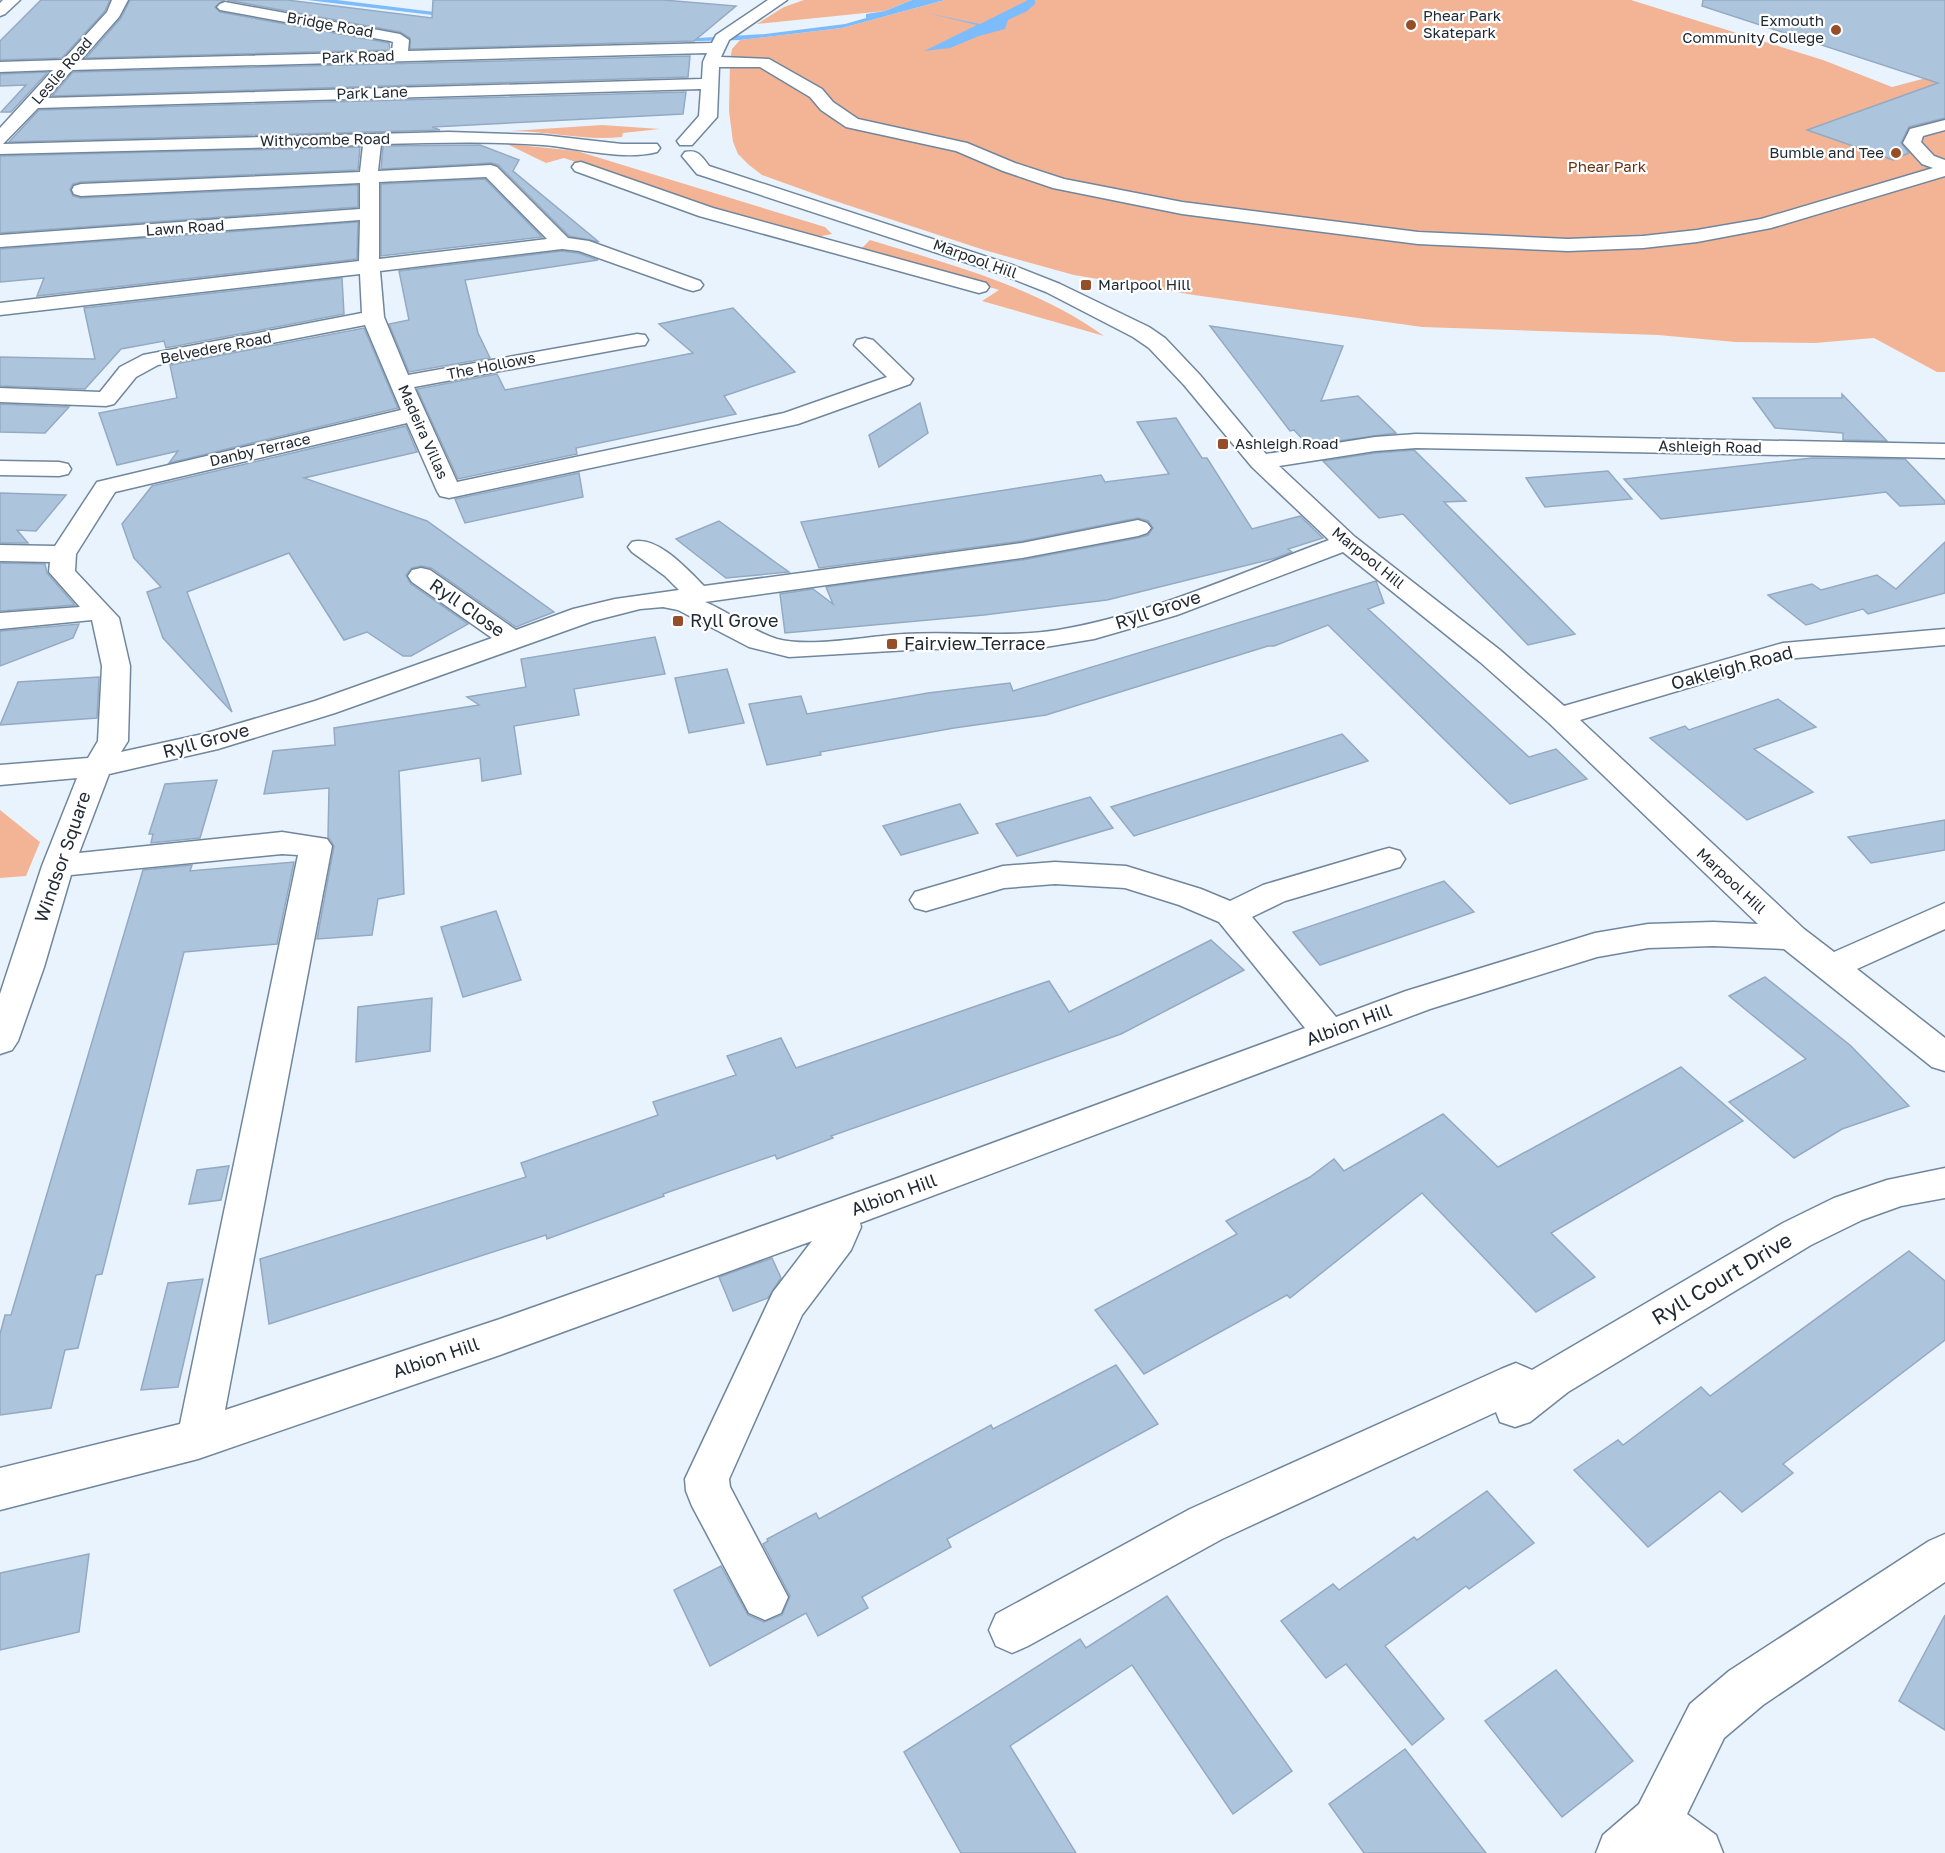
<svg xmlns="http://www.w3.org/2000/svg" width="1945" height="1853" font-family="'Golos Text',sans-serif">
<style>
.green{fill:#f3b495}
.water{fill:#7dbcfc}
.building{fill:#adc4dd;stroke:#93aac2;stroke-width:1.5}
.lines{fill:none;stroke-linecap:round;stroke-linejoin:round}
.minor-casing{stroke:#70869d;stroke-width:3}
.minor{fill:#fff;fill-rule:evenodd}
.poi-dot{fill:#954e28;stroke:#fff;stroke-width:2}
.labels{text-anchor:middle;stroke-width:4.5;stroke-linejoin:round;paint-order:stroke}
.far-poi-label{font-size:15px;fill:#212a33;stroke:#fff;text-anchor:start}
.far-street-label{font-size:15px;fill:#212a33;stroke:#fff}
.far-park-label{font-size:15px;fill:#653113;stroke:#fff}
.street-label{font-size:18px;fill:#212a33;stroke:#fff}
.poi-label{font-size:18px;fill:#212a33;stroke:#fff;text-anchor:start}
.near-street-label{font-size:21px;fill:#212a33;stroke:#fff}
</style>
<rect width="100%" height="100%" fill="#e9f3fe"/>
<g class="green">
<path d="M804,0H912L885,11L757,24L784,7Z"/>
<path d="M945,0H1631L1823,60L1892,87L1945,73V372H1937L1874,338L1815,343L1735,342L1658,335L1422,327L1194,295L1074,275L984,250L826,198L762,175L749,165L738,154L733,142L729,111L730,61L732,49L740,40L842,28Z"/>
<path d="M602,125L660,129L623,133L622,137C584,141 548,131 511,131Z"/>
<path d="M507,144L577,151L825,227L832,234L811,238L719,212L564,158L546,163Z"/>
<path d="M870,240C949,264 1037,287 1104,336L982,301L999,290L862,248Z"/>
<path d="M0,810L40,842L26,876L0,878Z"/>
</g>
<g class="water">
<path d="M307,0H337L621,35L681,39L765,34L845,24L866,18V14L885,11L912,0H945L842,28L740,40L660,42Z"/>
<path d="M1028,0H1035V4L1027,11L1008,20L1005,29L979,36L950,48L924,51L977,25L927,13L980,24Z"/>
</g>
<g class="building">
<path d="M41,0H110L105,11L62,58L0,60V41Z"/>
<path d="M130,0H224L215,7L220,12L389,43L390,50L86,58L121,18Z"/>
<path d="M227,0H287L432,18L433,0H663L736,6L694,41L410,49V38L400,32Z"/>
<path d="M1703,0H1945V118L1909,127L1901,143L1909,153L1893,160L1807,130L1938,83L1702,6Z"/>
<path d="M690,56L688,77L52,96L73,72Z"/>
<path d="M48,72L11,112H1L26,85L0,86V74Z"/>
<path d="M686,92L683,114L432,127L440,130L9,142L39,110Z"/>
<path d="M480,145L519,160L513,171L599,242L569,236L498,165L491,163L381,169L383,146Z"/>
<path d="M360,147L358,170L81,182L73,184L70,189L73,196L81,198L358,185V207L0,233V156Z"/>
<path d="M485,179L542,237L381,256V184Z"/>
<path d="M358,222L357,259L37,296L44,278L0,282V249Z"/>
<path d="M562,251L578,253L598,260L465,280L478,333L490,358L409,372L389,324L409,320L399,271Z"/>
<path d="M342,278L344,314L166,348L164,341L121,349L85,389L0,386V357L95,359L84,308Z"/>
<path d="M733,308L795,372L724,396L736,414L576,448L577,454L458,479L417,389L497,374L505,390L693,353L659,324Z"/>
<path d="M1210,326L1343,346L1321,401L1358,396L1396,433L1308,445L1294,430L1290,431Z"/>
<path d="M364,328L398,408L169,463L178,451L117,465L99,413L177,398L170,365Z"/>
<path d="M1842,394L1887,441L1843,440V433L1775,428L1753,398H1842Z"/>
<path d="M920,403L928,433L879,467L869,435Z"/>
<path d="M0,404L69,407L45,433L0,432Z"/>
<path d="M1176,418L1202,458H1207L1252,529L1300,516L1323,538L1288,549L1292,552L1276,558L1107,600L984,615L785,633L780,594L813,589L833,604L826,587L1022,560L1138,538L1148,535L1153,528L1148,521L1138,518L1022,541L819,568L801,522L1101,475L1105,482L1169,474L1137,422Z"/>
<path d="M406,426L417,452L304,478L427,521L554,612L516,627L431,568L421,566L412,568L406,575L411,584L468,624L411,656H403L367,632L344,640L289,553L187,592L232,712L163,638L147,592L161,587L134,558L122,524L152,486Z"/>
<path d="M1414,450L1466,501L1444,502L1575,634L1528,645L1403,514L1379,518L1323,461L1375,453Z"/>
<path d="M1812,458L1905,459L1945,501V504L1900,506L1886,492L1661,519L1624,479Z"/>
<path d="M1608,471L1632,499L1545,507L1526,478Z"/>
<path d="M579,473L583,497L465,523L455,499Z"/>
<path d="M0,493L66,495L36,531L17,530L28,543H0Z"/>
<path d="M719,521L775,562L789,572L726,578L676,539Z"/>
<path d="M1945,542V593L1868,614L1863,609L1806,625L1768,595L1812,584L1821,590L1877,575L1896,589Z"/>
<path d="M0,563L45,564L47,573L75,605L0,611Z"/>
<path d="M1376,581L1384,603L1368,609L1529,757L1556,749L1587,779L1510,804L1328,625L1274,646H1268L1046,715L954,728L820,752L821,755L767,765L749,704L801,696L807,714L928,693L1010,683L1013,691Z"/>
<path d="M79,624L73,638L0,666V631Z"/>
<path d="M655,637L665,674L574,689L579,715L514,726L521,774L482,781L480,758L399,771L404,894L378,899L372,935L317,939L334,846L328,837L329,788L264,794L273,751L335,745L334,728L479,705L467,697L526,687L521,659Z"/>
<path d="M727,669L744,723L689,733L675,678Z"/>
<path d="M99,677L97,718L0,725L18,682Z"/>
<path d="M1778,699L1816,727L1754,749L1813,792L1747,820L1650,738L1685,726L1689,730Z"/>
<path d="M1342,734L1368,761L1134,836L1111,807Z"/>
<path d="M217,780L200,838L151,843L153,834H149L165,784Z"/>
<path d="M1090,797L1113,828L1017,856L996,824Z"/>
<path d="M960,804L978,833L901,855L883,826Z"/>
<path d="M1945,820V850L1871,863L1848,837Z"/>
<path d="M294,862L277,944L184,952L102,1274L96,1275L78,1348L65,1350L51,1408L0,1415V1334L5,1315H11L143,870L192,865L190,871Z"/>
<path d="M1444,881L1474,912L1320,965L1293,932Z"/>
<path d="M496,911L521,980L463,997L441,927Z"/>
<path d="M1211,940L1244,970L1121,1034L831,1136L833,1138L777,1159L775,1155L663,1194L664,1196L547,1239L546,1235L269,1324L260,1259L526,1177L521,1163L658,1115L653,1102L736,1075L727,1056L781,1038L796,1068L1049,981L1069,1012Z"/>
<path d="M1765,977L1851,1046L1909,1106L1842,1129L1794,1158L1729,1102L1806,1059L1729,996Z"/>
<path d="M432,998L430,1051L356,1062L358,1007Z"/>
<path d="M1681,1067L1743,1121L1551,1233L1595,1277L1536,1312L1422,1193L1290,1298L1287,1295L1144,1374L1095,1310L1237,1234L1226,1221L1310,1177L1334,1159L1344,1171L1443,1114L1498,1167Z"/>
<path d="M229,1166L221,1200L189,1204L197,1170Z"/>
<path d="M1909,1251L1945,1281V1340L1783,1464L1793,1473L1742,1512L1720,1491L1648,1547L1574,1470L1618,1440L1623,1445L1701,1387L1710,1396Z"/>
<path d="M772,1258L781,1278L768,1298L733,1311L719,1277Z"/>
<path d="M203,1279L178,1387L141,1390L168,1283Z"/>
<path d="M1116,1365L1158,1424L947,1539L951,1547L862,1597L868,1608L818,1636L806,1613L710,1666L674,1590L721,1566L748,1615L764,1622L782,1615L790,1596L763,1544L768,1541L767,1539L816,1513L819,1519L991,1425L993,1429Z"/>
<path d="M1487,1491L1534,1543L1469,1589L1466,1586L1385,1646L1444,1719L1412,1745L1346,1664L1326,1678L1281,1621L1333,1584L1339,1590L1414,1537L1417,1540Z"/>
<path d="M89,1554L79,1632L0,1650V1573Z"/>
<path d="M1167,1596L1292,1771L1233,1814L1132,1665L1010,1746L1076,1853H961L904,1752L1080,1639L1086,1648Z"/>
<path d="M1945,1615V1730L1899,1701Z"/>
<path d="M1556,1670L1633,1761L1562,1817L1485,1721Z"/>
<path d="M1405,1749L1486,1853H1364L1329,1804Z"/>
</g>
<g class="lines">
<g class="minor-casing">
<g id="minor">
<path d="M3,0H20L5,14L0,16V3Z"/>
<path d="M112,0H128L119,17L81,60L392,52L393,42L390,41L220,10L217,7L220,4L225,2L400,34L409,40L408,51L712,43L716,35L768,0H787L729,40L721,57L769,59L822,89L833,102L858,119L967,143L1015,163L1064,179L1182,202L1418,232L1568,239L1643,236L1697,230L1761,219L1933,168L1922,164L1903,143L1910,129L1945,120V130L1923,136L1921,142L1934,156L1945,160V176L1771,228L1697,242L1643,248L1568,251L1418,244L1182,214L1053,188L1003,171L956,151L846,127L821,110L810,97L760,67H719L717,117L692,145H680L677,141L699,116L701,89L38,108L3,144L449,132L542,135L622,144H657L660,148L657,152C621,161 579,148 543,145C489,141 435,143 381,144L378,171L491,165L497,167L568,238L589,241L700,281L703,285L700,289L693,291L686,289L579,251L562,249L380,271L384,317L408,375L637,334L645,335L648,340L645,345L637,346L414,387L457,482L784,413L887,377L854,345L857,340L865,338L873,340L913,379L910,384L798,424L449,498L440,496L437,491L407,423L115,492L76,554L75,571L119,618L130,666L128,741L121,752L203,734L315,701L492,638L412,582L408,576L412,570L421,568L430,570L516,630L573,609L615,599L679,590L665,576L632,552L628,547L632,542C657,535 687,569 704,586L1022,543L1138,520L1147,523L1151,528L1147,533L1138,536L1022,558L705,602C730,612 751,631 777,639C811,648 868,636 904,634C955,631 1007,638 1058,630C1152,614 1240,573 1329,540L1252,467L1184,385L1149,348L1133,337L1046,292L998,273L697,174L682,156L685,152C698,149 702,157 709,166L1012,265L1060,284L1149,327L1165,338L1200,375L1266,454L1375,437L1416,434L1945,444V458L1416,448L1375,451L1279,466L1355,537L1500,650L1564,706L1783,643L1945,629V645L1785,659L1580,720L1804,929L1834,952L1945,903V929L1857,969L1945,1038V1071L1932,1067L1784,949L1713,946L1648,948L1597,957L1430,1009L860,1223L861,1227L851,1250L802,1315L729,1479L730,1487L788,1597L781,1613L765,1620L749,1613L692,1506L686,1491L685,1479L773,1292L812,1241L500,1355L198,1459L0,1510V1468L180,1424L298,855L282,854L71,875L44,967L18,1041L12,1050L0,1054V994L42,866L77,778L0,785V765L88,758L98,741L102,666L92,620L0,629V613L80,607L49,572L50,562L0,561V545L55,546L97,482L401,410L365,325L158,365L136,377L114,404L106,406L0,402V388L100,392L120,367L143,355L362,313L360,274L0,315V303L359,261L360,220L0,247V235L360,209V183L81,196L74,194L72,190L74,186L81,184L360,172L363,145L0,154V128L53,70L0,72V62L63,60L107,12ZM707,53L703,62L702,79L47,98L72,70ZM486,177L547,239L379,259V182ZM1343,552L1480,662L1549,723L1758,924L1713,922L1648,924L1595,933L1406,991L1336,1017L1252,917L1285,901L1400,867L1405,859L1400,851L1389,848L1378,851L1263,885L1230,901L1201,889L1126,866L1055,862L1003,866L915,892L910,900L915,908L926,911L1004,888L1055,884L1125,888L1179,905L1219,922L1305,1028L895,1179L500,1319L225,1410L332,846L327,839L282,832L79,853L109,774L218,749L335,713L593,621L640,609L663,607L678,610L749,647L789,657L926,649L1039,648L1094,639L1177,615Z"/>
<path d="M581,162L713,208L986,283L989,287L986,291L979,293L699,216L575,171L572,167L575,163Z"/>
<path d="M0,461L59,462L68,464L71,469L68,474L59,476L0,475Z"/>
<path d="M1945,1168V1198L1901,1206L1862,1220L1811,1245L1568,1392L1530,1422L1515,1427L1500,1422L1496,1412L1222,1539L1028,1646L1012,1653L996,1646L989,1630L996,1614L1190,1509L1501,1369L1516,1363L1532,1370L1783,1223L1834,1198L1887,1180Z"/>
<path d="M1945,1534V1582L1763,1705L1724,1738L1687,1814L1716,1835L1723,1853H1596L1603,1835L1639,1804L1690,1704L1729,1671L1929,1541Z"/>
</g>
</g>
<use href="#minor" class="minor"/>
</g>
<g class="poi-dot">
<circle cx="1411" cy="25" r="6"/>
<circle cx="1836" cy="30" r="6"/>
<circle cx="1896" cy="153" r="6"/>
<rect x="1080" y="279" width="12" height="12" rx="3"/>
<rect x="1217" y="438" width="12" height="12" rx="3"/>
<rect x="672" y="615" width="12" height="12" rx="3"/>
<rect x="886" y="638" width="12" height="12" rx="3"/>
</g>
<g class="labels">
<g class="far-poi-label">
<text x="1423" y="21">Phear Park<tspan x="1423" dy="17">Skatepark</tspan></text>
<text x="1824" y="26" text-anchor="end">Exmouth<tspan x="1824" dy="17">Community College</tspan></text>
<text x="1884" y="158" text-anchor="end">Bumble and Tee</text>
<text x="1098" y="290">Marlpool Hill</text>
<text x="1235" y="449">Ashleigh Road</text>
</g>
<g class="far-street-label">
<text transform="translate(330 25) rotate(10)" y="5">Bridge Road</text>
<text transform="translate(358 57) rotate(-2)" y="5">Park Road</text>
<text transform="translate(62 71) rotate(-49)" y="5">Leslie Road</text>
<text transform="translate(372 93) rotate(-2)" y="5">Park Lane</text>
<text transform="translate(325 140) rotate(-1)" y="5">Withycombe Road</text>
<text transform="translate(185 228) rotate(-4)" y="5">Lawn Road</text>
<text transform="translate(975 259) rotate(20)" y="5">Marpool Hill</text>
<text transform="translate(216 348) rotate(-11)" y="5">Belvedere Road</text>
<text transform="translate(491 366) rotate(-11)" y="5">The Hollows</text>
<text transform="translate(423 432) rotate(66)" y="5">Madeira Villas</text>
<text transform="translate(1710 447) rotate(1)" y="5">Ashleigh Road</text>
<text transform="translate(260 450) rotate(-13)" y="5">Danby Terrace</text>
<text transform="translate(1368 558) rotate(39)" y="5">Marpool Hill</text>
<text transform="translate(1731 881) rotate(43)" y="5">Marpool Hill</text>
</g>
<g class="far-park-label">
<text x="1607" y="172">Phear Park</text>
</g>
<g class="street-label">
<text transform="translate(467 608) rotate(35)" y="6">Ryll Close</text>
<text transform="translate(1158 610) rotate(-18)" y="6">Ryll Grove</text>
<text transform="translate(1732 668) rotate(-15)" y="6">Oakleigh Road</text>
<text transform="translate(206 741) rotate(-15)" y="6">Ryll Grove</text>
<text transform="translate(63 857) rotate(-71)" y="6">Windsor Square</text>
<text transform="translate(1349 1025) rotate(-20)" y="6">Albion Hill</text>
<text transform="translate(894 1195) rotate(-20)" y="6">Albion Hill</text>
<text transform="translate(436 1358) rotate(-19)" y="6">Albion Hill</text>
</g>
<g class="poi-label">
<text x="690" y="627">Ryll Grove</text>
<text x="904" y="650">Fairview Terrace</text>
</g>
<g class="near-street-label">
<text transform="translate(1722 1279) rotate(-31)" y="7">Ryll Court Drive</text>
</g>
</g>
</svg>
